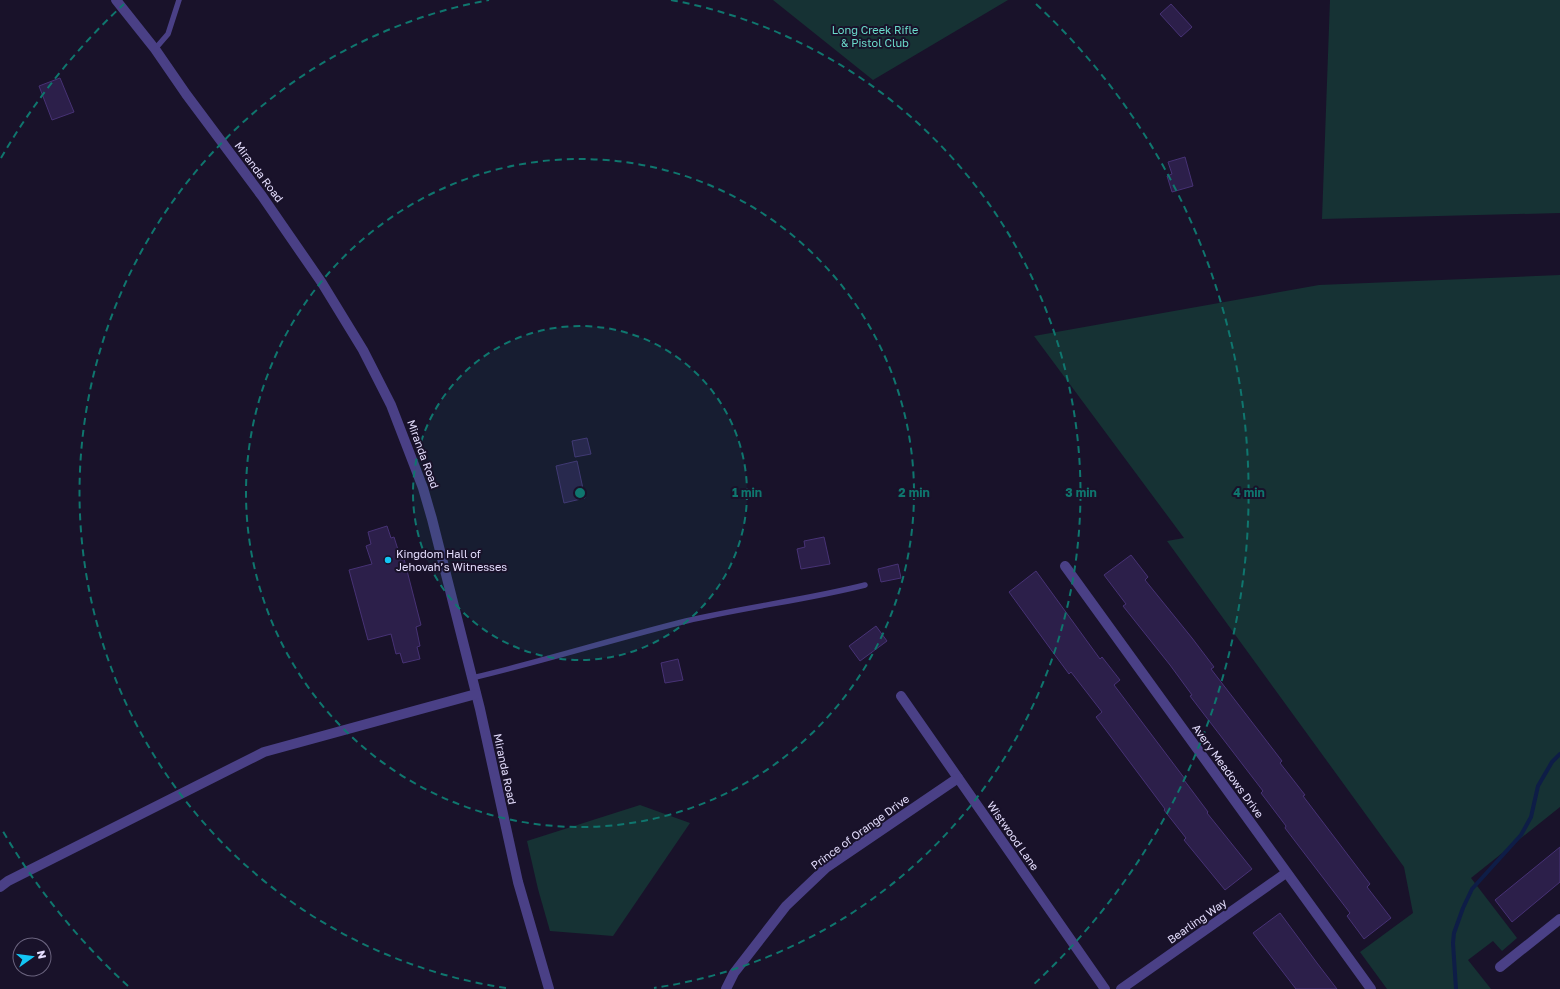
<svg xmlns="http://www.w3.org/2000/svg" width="1560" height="989" font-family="'Golos Text',sans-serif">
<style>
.green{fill:#163234}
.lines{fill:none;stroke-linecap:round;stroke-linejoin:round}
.stream{stroke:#0e1d47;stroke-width:4}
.building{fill:#2c1f4a;stroke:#473275}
.service{stroke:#4a4086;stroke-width:5.5}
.minor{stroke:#4a4086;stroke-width:10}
.ring{fill:none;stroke:#0f766e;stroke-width:2;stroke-dasharray:7 5}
.poi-dot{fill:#13c5f4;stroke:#19122a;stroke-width:1.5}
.labels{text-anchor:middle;stroke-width:4;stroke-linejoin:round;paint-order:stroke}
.park-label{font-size:11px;fill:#6bdbcb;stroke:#19122a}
.street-label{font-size:11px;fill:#e4ddfd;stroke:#19122a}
.poi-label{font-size:11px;fill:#e4ddfd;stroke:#19122a;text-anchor:start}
.centre{fill:#0f766e;stroke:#19122a;stroke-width:2}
.ring-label{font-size:12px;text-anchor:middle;font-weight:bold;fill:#0f766e;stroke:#19122a;stroke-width:4;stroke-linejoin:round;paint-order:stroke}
</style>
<rect width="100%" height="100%" fill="#19122a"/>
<g class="green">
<path d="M773,0H1008L873,80Z"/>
<path d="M1330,0H1560V213L1322,219Z"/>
<path d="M1560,275V807L1471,878L1517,938L1502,951L1493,941L1468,960L1491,989H1387L1360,952L1413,913L1404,867L1167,541L1184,538L1034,336L1319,285Z"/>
<path d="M640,805L690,823L613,936L550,931L538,889L527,841Z"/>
</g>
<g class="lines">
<path class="stream" d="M1456,989L1453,943L1454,933L1463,908L1472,889L1521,835L1531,817L1538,786L1552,762L1560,754"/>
</g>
<g class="building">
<path d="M1171,4L1192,27L1181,37L1160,14Z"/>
<path d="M60,78L74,112L52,120L39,86Z"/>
<path d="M1185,157L1193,186L1172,192L1167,176L1172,174L1168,162Z"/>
<path d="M587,438L591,454L575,457L572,441Z"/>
<path d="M577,461L585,498L564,503L556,466Z"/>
<path d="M387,526L391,538L394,537L400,556L403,555L421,625L416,627L420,646L417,647L420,659L403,663L400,653L396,654L391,634L368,640L349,570L372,564L366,546L371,544L368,532Z"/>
<path d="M824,537L830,564L801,569L797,549L805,547L804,541Z"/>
<path d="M1131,555L1148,577L1145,580L1192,638L1214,667L1211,669L1282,761L1280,763L1305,795L1303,796L1370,884L1367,887L1391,918L1364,939L1347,916L1350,913L1285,828L1286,826L1261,793L1263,791L1190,696L1192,695L1170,665L1123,606L1126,604L1104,575Z"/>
<path d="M898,564L901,578L881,582L878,569Z"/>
<path d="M1036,571L1100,659L1102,657L1120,680L1114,685L1185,779L1184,780L1208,812L1207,813L1252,869L1225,890L1184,840L1186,838L1164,810L1165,809L1096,717L1102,712L1071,672L1069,674L1052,651L1009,592Z"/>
<path d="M876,626L887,641L860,661L849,646Z"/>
<path d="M678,659L683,680L665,683L661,663Z"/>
<path d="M1560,847V882L1512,922L1495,900Z"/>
<path d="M1280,913L1317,963L1337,989H1296L1253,933Z"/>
</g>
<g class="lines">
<g class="service">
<path d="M155,49L168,34L179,0"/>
<path d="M472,678C544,661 614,639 686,621C745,607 806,600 865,585"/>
</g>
<g class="minor">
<path d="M116,0L155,49L186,94L262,196L322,283L363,350L391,405L423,488L432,519L480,709L518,882L549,989"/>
<path d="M1065,566L1371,989"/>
<path d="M901,696L1105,989"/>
<path d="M0,887L8,881L264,752L476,694"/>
<path d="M1500,967L1560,919"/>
<path d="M726,989L734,973L786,906L827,867L958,778"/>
<path d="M1121,989L1286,873"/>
</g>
</g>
<circle cx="580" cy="493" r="167" fill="#0f766e" fill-opacity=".12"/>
<g class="ring">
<circle cx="580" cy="493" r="167"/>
<circle cx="580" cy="493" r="334"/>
<path d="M506 988A501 501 0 0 1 489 0M671 0A501 501 0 0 1 654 988"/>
<path d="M128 986A669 669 0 0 1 1 828M1 158A669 669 0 0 1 124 4M1036 4A669 669 0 0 1 1032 986"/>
</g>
<circle class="poi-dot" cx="388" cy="560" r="4"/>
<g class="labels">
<g class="park-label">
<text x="875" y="34">Long Creek Rifle<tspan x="875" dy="13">&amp; Pistol Club</tspan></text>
</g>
<g class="street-label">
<text transform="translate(259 172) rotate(53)" y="4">Miranda Road</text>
<text transform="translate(423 454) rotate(70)" y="4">Miranda Road</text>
<text transform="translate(505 769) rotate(78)" y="4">Miranda Road</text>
<text transform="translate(1228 771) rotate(54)" y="4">Avery Meadows Drive</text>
<text transform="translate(860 832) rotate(-36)" y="4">Prince of Orange Drive</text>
<text transform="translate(1013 836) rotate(55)" y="4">Wistwood Lane</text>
<text transform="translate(1197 921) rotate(-35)" y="4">Bearling Way</text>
</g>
<g class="poi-label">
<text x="396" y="558">Kingdom Hall of<tspan x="396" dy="13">Jehovah’s Witnesses</tspan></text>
</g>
</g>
<circle cx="580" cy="493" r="6" class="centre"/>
<g class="ring-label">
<text x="747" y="497">1 min</text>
<text x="914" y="497">2 min</text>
<text x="1081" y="497">3 min</text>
<text x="1249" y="497">4 min</text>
</g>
<g transform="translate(32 957) rotate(76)"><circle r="19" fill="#19122a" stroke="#6a637e"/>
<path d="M0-3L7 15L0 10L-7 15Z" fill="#13c5f4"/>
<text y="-6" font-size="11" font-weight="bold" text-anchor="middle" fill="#e4ddfd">N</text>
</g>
</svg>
